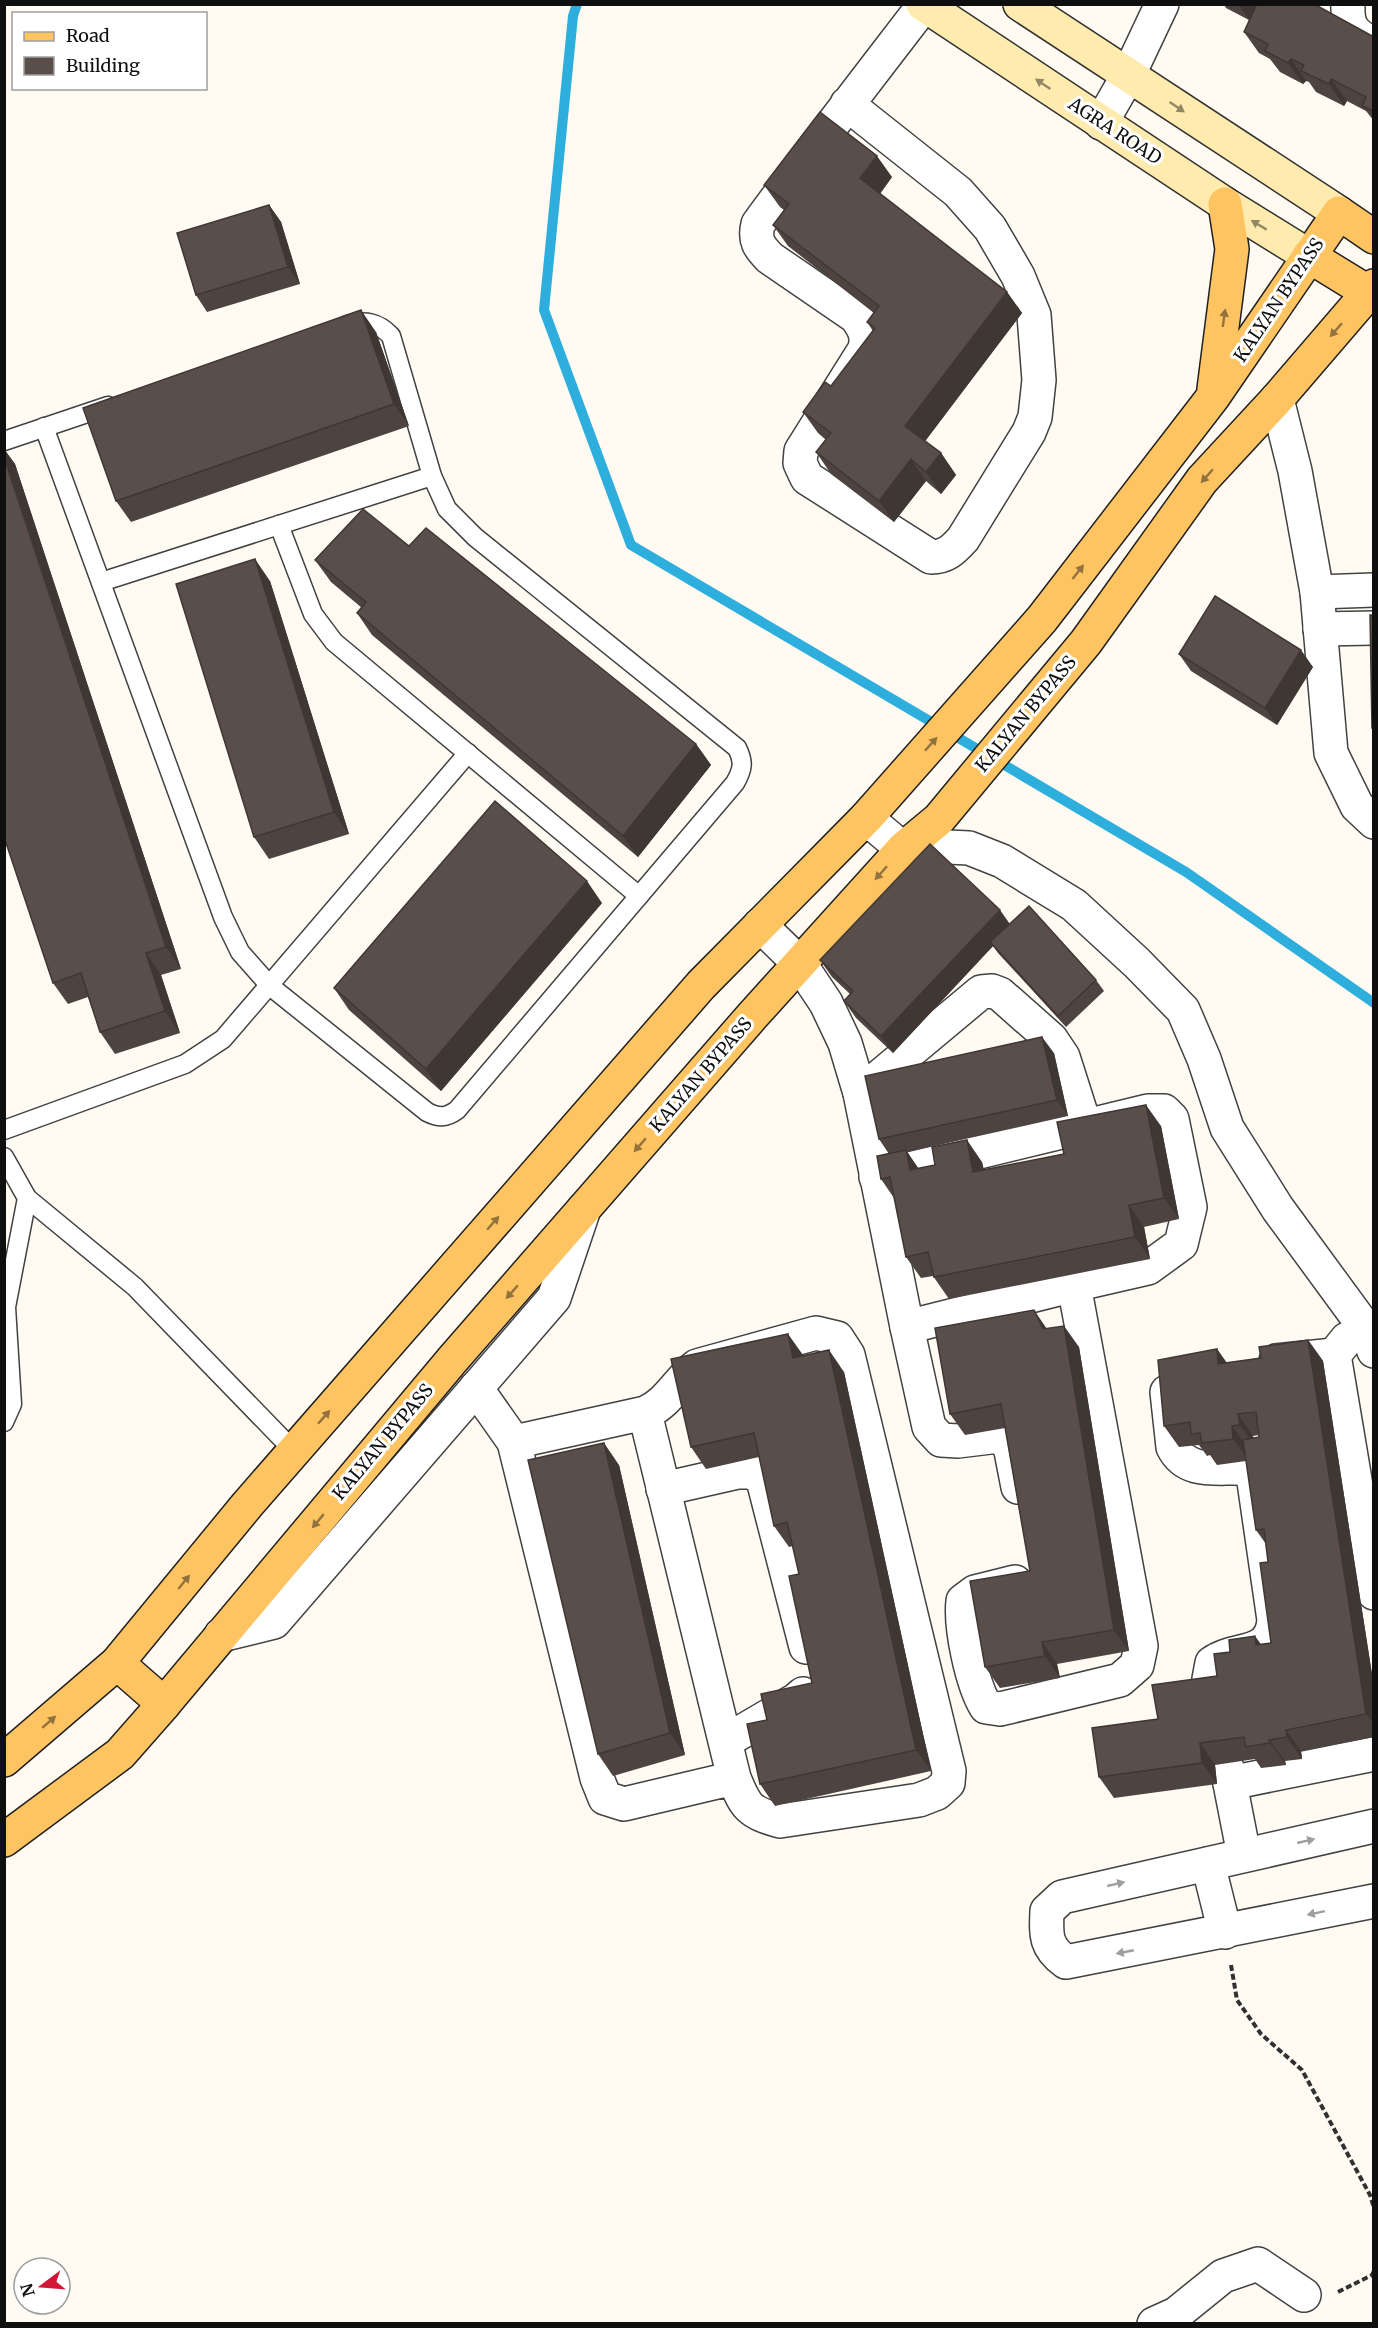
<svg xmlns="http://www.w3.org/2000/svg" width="1378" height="2328" font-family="Merriweather,serif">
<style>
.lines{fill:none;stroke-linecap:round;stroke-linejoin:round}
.stream{stroke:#2eaedd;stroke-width:10}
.service-casing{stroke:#424242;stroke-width:21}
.minor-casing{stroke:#424242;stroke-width:36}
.secondary-casing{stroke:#313131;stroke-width:36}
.primary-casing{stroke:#202020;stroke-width:36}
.path{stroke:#313131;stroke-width:4;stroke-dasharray:6 3;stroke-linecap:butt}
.service{stroke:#fff;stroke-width:18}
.minor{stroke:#fff;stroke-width:33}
.secondary{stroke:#ffebad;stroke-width:33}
.primary{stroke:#ffc462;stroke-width:33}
.wall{fill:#4d4340;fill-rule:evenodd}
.shaded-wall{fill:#3f3734}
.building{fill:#5a4e4a;stroke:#3f3734;stroke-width:1.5}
.oneway{fill:#938866}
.oneway2{fill:#93733d}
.oneway3{fill:#9f9f9f}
.labels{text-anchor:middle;stroke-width:6;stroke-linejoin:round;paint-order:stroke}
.street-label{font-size:18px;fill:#0f0f0f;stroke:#fff}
</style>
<rect width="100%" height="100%" fill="#fffbf2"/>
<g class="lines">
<path class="stream" d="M577,4L573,16L544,310L631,545L1186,872L1374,1003"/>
<g class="service-casing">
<g id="service">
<path d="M44,427L223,917L240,952L270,986L427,1112C439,1118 446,1118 457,1110L735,783C743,769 744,762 737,748L475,537L447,509L432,476L391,336C378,322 365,320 347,325"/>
<path d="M4,441L108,406"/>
<path d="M279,525L313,614L334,642L639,896"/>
<path d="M101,582L432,476"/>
<path d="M4,1130L185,1064L223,1039L468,753"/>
<path d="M4,1157L27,1198L6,1307L12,1404L4,1422"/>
<path d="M27,1198L135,1287L294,1451"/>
</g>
</g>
<g class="minor-casing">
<g id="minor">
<path d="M1348,4C1347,28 1353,33 1374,45"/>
<path d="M847,104L958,192L990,228L1018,276L1034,315L1039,380L1035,417L1029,432L963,539C953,550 946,557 931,557L807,478L800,463L801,451L865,349C868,335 864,328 856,317L770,258C759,247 754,240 758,224C812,150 868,78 924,5"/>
<path d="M1101,123L1129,74L1162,4"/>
<path d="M1277,399L1295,471L1317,592L1331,753L1357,806L1374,822"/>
<path d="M1317,592L1374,590"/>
<path d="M1320,629L1374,628"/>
<path d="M866,818L903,849L948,847L969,848L1002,861L1074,905L1137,963L1183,1010L1204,1059L1227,1128L1278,1209L1366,1329L1374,1351"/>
<path d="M760,925L800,964L826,1003L845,1043L860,1093L907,1327L1074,1285L1141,1646L1137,1665L1120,1680L1000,1709L986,1707C972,1684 960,1628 963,1601L975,1592L1015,1582"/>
<path d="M860,1093L981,992L992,991L1000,994L1051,1039L1063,1057L1085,1126"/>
<path d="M876,1177L1148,1111H1164L1172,1119L1190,1207L1181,1244L1148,1268L1074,1285"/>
<path d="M907,1327L929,1427L941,1440L958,1441L999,1436L1010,1446L1018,1487"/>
<path d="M1347,1339L1334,1355L1374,1593"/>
<path d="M1276,1361L1334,1355"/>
<path d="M476,1388L514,1442"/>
<path d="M1167,1392L1173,1447C1188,1477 1223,1465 1249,1469L1253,1475L1274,1620C1271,1658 1235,1646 1212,1663L1209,1679L1213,1697"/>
<path d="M645,1413L734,1778L624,1804L605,1798L597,1778L514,1442L645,1413C668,1404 678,1380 697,1366L816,1333L837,1338L848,1355L949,1771L948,1783L937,1793L919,1800L780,1821C749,1812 746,1808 734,1778"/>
<path d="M663,1489L738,1472H753L763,1480L806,1647"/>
<path d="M221,1635L274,1622L554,1298L584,1209"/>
<path d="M726,1741L796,1700L803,1694"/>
<path d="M1227,1768L1244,1855"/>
<path d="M1230,1783L1374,1754"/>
<path d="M1374,1826L1062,1897L1047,1911C1046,1935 1045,1947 1066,1962L1374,1901"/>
<path d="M1208,1864L1225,1932"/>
<path d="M1154,2324L1176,2314L1223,2276L1258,2264L1304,2295"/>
</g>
</g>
<g class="secondary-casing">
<g id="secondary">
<path d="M923,4L1225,204L1309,256"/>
<path d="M1020,4L1339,213"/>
</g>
</g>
<g class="primary-casing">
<g id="primary">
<path d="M1309,256L1374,296"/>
<path d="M1214,389L1232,249L1225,204"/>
<path d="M117,1663L164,1704"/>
<path d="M4,1760L117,1663L247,1505L701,985L866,818L1042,619L1213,397L1339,213L1374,237"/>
<path d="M4,1840L120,1754L164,1704L453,1359L753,1015L903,849L939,819L1086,642L1202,480L1277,399L1374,286"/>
</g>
</g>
<g class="path">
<path d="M1231,1965L1237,2000L1261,2034L1302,2070L1370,2195L1374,2208"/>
<path d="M1338,2292L1372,2275L1374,2271"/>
</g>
<use href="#service" class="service"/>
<use href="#minor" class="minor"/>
<use href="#secondary" class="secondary"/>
<use href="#primary" class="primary"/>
</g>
<g class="wall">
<path d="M1224,4H1314L1374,37V121L1366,111L1347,101L1344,106L1316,92L1309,82L1306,81L1303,84L1280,72L1270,59L1259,53L1244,32L1249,20L1226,8Z"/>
<path d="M892,177L880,194L1007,292L1022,313L925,441L941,453L956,475L941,494L926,481L894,522L831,474L816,452L826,440L818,433L803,412L831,386L873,331L867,322L874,313L788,246L773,225L784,210L780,207L764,185Z"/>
<path d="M269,205L281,222L300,284L207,312L196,295Z"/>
<path d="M376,332L409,426L131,522L116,501Z"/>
<path d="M4,449L15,464L181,969L161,975L180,1033L115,1054L100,1032L88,997L68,1004L53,983L4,837Z"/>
<path d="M409,546L696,744L711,765L638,857L372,635L357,613L362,608L331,582L315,560Z"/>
<path d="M270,581L349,834L269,859L254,837Z"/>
<path d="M1179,654L1313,667L1277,725L1191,671Z"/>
<path d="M602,903L441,1091L349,1010L334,988Z"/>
<path d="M1010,924L1096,980L1104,991L1066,1027L998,953L993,946L893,1053L856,1018L844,1001L850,994L832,977L820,960Z"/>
<path d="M1054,1053L1068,1116L907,1152L918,1169L982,1162L984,1170L1064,1154L1161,1126L1179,1219L1144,1227L1150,1259L949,1299L933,1276L921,1278L906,1257L894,1198L881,1179L889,1154L879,1139Z"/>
<path d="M1047,1328L1079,1347L1129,1651L1057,1664L1060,1678L1000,1688L985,1667L1030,1571L1005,1428L965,1435L950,1414Z"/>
<path d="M1308,1340L1323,1361L1374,1687V1737L1301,1751L1302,1759L1285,1761L1286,1765L1261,1768L1255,1759L1215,1765L1217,1784L1114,1798L1099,1777L1158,1719L1217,1676L1230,1652L1261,1644L1271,1643L1268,1562L1266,1544L1256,1530L1246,1461L1217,1465L1210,1455L1207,1456L1199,1445L1179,1447L1164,1426L1217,1349L1227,1363L1261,1358ZM1259,1435V1437L1253,1438V1436Z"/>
<path d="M803,1356L844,1372L931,1771L775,1806L760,1784L767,1720L812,1683L799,1574L793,1546L789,1547L774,1526L759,1457L706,1469L691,1447Z"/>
<path d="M619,1465L685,1755L613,1776L598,1754Z"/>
</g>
<g class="shaded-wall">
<path d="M1238,4H1253L1256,8L1250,21Z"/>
<path d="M1291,59L1306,81L1303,84L1288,63Z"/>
<path d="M1331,79L1347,101L1344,106L1329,84Z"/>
<path d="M877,156L892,177L875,200L860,178Z"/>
<path d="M269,205L281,222L300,284L288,267Z"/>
<path d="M1007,292L1022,313L920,448L905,426Z"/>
<path d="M361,310L376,332L409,426L394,404Z"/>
<path d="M4,449L15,464L181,969L166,947L4,457Z"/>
<path d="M941,453L956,475L941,494L926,472Z"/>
<path d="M911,459L926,481L894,522L879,501Z"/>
<path d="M255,559L270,581L349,834L334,812Z"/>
<path d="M1301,650L1313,667L1277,725L1265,708Z"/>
<path d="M696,744L711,765L638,857L623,836Z"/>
<path d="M587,881L602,903L441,1091L426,1069Z"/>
<path d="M1000,910L1012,927L990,942L993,946L893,1053L881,1036Z"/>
<path d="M146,953L161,975L180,1033L165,1011Z"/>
<path d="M1042,1037L1054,1053L1068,1116L1057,1100Z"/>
<path d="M1146,1105L1161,1126L1179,1219L1164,1198Z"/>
<path d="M967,1140L982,1162L988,1194L973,1172Z"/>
<path d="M906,1150L921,1172L910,1170Z"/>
<path d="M1129,1205L1144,1227L1150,1259L1135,1237Z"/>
<path d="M1034,1310L1049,1332L1043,1329Z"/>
<path d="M1064,1326L1079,1347L1129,1651L1114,1630Z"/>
<path d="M788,1334L803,1355L808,1380L793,1358Z"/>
<path d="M1308,1340L1323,1361L1374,1687V1725L1366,1714Z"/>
<path d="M1217,1349L1232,1371L1218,1364Z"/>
<path d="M829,1350L844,1372L931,1771L916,1750Z"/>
<path d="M1238,1414L1253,1436L1255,1446L1240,1425Z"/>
<path d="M1232,1426L1247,1447L1249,1460L1233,1439Z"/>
<path d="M604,1443L619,1465L685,1755L670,1733Z"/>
<path d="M1255,1636L1270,1657L1256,1645Z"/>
<path d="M1042,1642L1057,1664L1060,1678L1045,1656Z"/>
<path d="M1286,1730L1301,1751L1302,1759L1287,1737Z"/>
<path d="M1269,1740L1285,1761L1286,1765L1270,1743Z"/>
<path d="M1200,1743L1215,1765L1217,1784L1202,1763Z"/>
</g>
<g class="building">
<path d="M1257,4H1314L1374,37V111L1362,106L1366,97L1331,79L1329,84L1301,71L1304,65L1291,59L1288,63L1265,51L1268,44L1244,32Z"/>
<path d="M820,112L877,156L860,178L1007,292L905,426L941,453L926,472L911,459L879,501L816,452L831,433L803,412L825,382L831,386L875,328L867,322L879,306L773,225L789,204L764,185Z"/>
<path d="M269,205L288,267L196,295L177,233Z"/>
<path d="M361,310L394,404L116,501L83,408Z"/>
<path d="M4,457L166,947L146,953L165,1011L100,1032L81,973L53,983L4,837Z"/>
<path d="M363,509L409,546L426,528L696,744L623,836L357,613L366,602L315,560Z"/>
<path d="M255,559L334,812L254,837L176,584Z"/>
<path d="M1215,596L1301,650L1265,708L1179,654Z"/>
<path d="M1370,615H1374V728H1372Z"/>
<path d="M495,801L587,881L426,1069L334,988Z"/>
<path d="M930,844L1000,910L881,1036L844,1001L853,991L820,960Z"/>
<path d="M1029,906L1096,980L1058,1016L990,942Z"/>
<path d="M1042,1037L1057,1100L879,1139L865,1076Z"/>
<path d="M1146,1105L1164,1198L1129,1205L1135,1237L934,1277L928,1252L906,1257L890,1177L881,1179L877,1156L906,1150L910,1170L935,1165L932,1147L967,1140L973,1172L1064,1154L1057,1122Z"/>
<path d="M1034,1310L1043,1329L1064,1326L1114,1630L1042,1642L1045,1656L985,1667L970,1581L1030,1571L1001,1404L950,1414L935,1328Z"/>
<path d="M788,1334L793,1358L829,1350L916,1750L760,1784L747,1724L767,1720L761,1694L812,1683L789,1576L799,1574L787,1522L774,1526L754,1433L691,1447L671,1359Z"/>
<path d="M1308,1340L1366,1714L1286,1730L1287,1737L1269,1740L1270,1743L1246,1747L1244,1737L1200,1743L1202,1763L1099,1777L1092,1728L1158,1719L1152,1685L1217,1676L1214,1654L1230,1652L1229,1640L1255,1636L1256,1645L1271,1643L1260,1563L1268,1562L1264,1529L1256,1530L1243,1440L1259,1437L1256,1412L1238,1414L1240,1425L1232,1426L1233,1439L1202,1443L1200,1433L1191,1434L1190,1422L1164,1426L1158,1360L1217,1349L1218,1364L1261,1358L1259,1347Z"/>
<path d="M604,1443L670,1733L598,1754L528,1460Z"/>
</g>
<defs><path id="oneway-solid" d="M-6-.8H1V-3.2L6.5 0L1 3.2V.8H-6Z" transform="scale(1.5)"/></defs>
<g class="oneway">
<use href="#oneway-solid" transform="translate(1043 84) rotate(-146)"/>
<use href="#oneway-solid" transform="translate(1177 107) rotate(34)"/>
<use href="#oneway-solid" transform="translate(1259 225) rotate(-149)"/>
</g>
<g class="oneway2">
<use href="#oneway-solid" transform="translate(1224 318) rotate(-82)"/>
<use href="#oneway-solid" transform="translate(1336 330) rotate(131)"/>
<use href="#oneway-solid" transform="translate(1207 476) rotate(131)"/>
<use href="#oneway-solid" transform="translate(1078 572) rotate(-52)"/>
<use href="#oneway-solid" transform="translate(931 744) rotate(-48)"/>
<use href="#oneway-solid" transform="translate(881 873) rotate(132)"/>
<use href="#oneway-solid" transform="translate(640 1145) rotate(131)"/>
<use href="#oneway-solid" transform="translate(493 1223) rotate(-49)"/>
<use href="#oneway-solid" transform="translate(512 1292) rotate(131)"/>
<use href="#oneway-solid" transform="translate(324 1417) rotate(-49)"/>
<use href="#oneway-solid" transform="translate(318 1521) rotate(130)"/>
<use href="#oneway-solid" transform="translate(184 1582) rotate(-51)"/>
<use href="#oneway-solid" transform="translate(49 1722) rotate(-41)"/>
</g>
<g class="oneway3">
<use href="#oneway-solid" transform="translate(1306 1841) rotate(-13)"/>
<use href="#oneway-solid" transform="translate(1116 1884) rotate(-13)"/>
<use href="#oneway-solid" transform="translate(1316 1913) rotate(168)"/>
<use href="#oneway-solid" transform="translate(1125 1952) rotate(169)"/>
</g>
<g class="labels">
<g class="street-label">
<text transform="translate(1115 131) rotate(33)" y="6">AGRA ROAD</text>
<text transform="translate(1279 300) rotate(-56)" y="6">KALYAN BYPASS</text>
<text transform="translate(1026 714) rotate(-50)" y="6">KALYAN BYPASS</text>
<text transform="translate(701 1075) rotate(-49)" y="6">KALYAN BYPASS</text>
<text transform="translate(383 1442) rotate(-50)" y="6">KALYAN BYPASS</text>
</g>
</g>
<rect width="1378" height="2328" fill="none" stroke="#0f0f0f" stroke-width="12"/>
<rect x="12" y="12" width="195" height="78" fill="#ffffff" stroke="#9f9f9f" stroke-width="1.5"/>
<rect x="24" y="32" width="30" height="9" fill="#ffc462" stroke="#9f9f9f" stroke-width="1.5"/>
<text x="66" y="42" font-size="18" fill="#0f0f0f">Road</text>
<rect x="24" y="57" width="30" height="18" fill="#5a4e4a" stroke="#9f9f9f" stroke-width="1.5"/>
<text x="66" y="72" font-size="18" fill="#0f0f0f">Building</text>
<g transform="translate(42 2286) rotate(254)"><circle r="28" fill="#ffffff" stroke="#9f9f9f" stroke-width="1.5"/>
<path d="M0-4.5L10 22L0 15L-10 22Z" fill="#d11638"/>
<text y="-9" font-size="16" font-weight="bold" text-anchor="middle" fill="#0f0f0f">N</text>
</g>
</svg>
